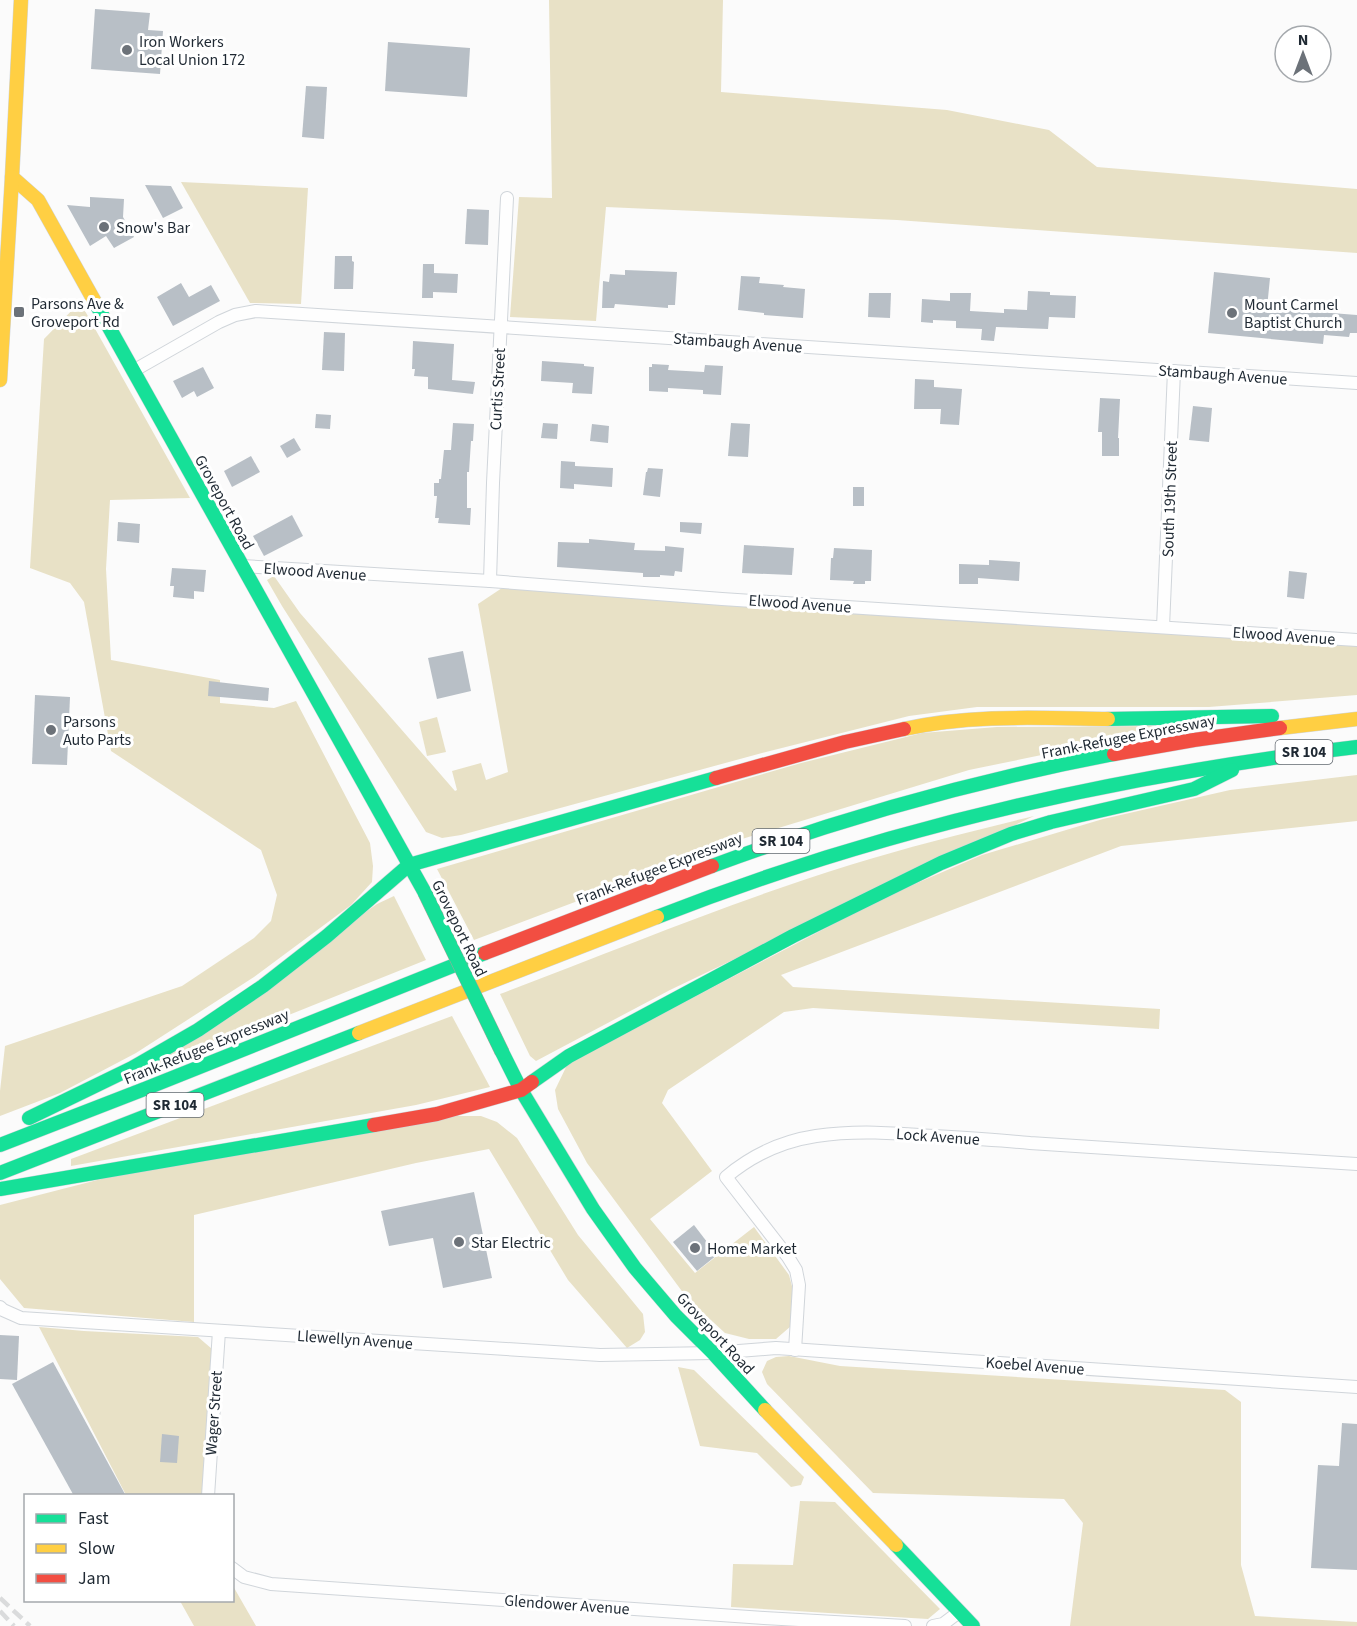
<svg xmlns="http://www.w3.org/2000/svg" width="1357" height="1626" font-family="'Source Sans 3',sans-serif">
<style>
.green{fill:#e8e1c6}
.building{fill:#b8bfc6}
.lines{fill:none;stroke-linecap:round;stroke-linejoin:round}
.street-casing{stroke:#d0d5da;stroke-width:14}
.fast-casing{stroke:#d0d5da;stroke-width:15}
.slow-casing{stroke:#d0d5da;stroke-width:15}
.jam-casing{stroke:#d0d5da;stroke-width:15}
.street{stroke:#fefefe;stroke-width:12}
.fast{stroke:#16e098;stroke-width:14}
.slow{stroke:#ffcf43;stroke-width:14}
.jam{stroke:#f24e42;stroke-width:14}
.rail{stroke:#dadbdc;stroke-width:4.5;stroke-dasharray:12 6;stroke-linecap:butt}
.fast-bridge-casing{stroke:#a6a59b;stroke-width:15;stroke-linecap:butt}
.fast-bridge{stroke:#16e098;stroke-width:14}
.poi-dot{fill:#6c7279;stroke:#fff;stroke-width:2}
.labels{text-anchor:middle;stroke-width:6;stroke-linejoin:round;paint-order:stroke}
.shield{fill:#fff;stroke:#626970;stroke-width:1.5}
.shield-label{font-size:15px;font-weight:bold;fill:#1f2933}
.poi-label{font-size:16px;fill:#1f2933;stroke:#fff;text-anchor:start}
.street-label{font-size:16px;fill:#1f2933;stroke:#fff}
</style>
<rect width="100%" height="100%" fill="#fbfbfb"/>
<g class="green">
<path d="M549,0H723L721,92L947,110L1049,130L1097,167L1357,189V253L897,220L606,207L596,321L510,317L519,197L552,198Z"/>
<path d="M181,182L308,188L301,304L250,303Z"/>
<path d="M80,302L190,498L110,500L106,569L111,660L220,680V703L274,708L296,701L370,843L373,866L372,882L351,905L254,977L136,1053L60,1093L0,1116V1091L5,1046L182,986L254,938L271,921L277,895L261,850L111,751L84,602L70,583L30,568L44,339Z"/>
<path d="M274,576L300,613L455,791L457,790L452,771L481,763L486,780L508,772L478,604L502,588L1357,646V695L1209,707H977L909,716L762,753L461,835L442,838L426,832L282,606L267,580Z"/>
<path d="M437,717L446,752L427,756L419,722Z"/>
<path d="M1154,726V732L969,770L742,839L474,940L437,869L801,763L922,733L997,727Z"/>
<path d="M1357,775V821L1121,846L781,975L793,987L1160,1009L1159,1029L813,1008L784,1012L668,1090L662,1103L712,1171L650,1219L695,1273L754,1227L789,1275L793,1290L791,1326L776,1339H749L725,1333L687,1298L587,1163L558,1109L555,1090L568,1063L887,896L982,855L1103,819L1230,790Z"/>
<path d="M1034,816L670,990L536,1061L530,1056L500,994C616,950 731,902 850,865C911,846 972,831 1034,816Z"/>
<path d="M394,896L426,960L159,1067L156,1060L377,904Z"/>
<path d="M452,1016L490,1087L416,1105L71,1166V1159Z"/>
<path d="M456,1116H481L497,1122L517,1138L578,1235L643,1314L645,1332L640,1340L627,1348L568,1280L489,1149L416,1163L194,1215V1322L24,1308L0,1279V1205L113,1176Z"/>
<path d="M39,1327L84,1331L198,1337L212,1349L202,1495H126Z"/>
<path d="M789,1356L840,1366L1225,1390L1241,1402V1565L1255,1616L1357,1622V1626H1070L1083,1523L1064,1499L873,1493L767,1384L762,1372L767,1361L776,1357Z"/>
<path d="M678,1367L694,1370L804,1477L801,1485L791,1487L757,1453L700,1446Z"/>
<path d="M800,1501L835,1502L940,1609L928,1619L731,1607L733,1564L793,1565Z"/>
<path d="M233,1586L256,1626H194L180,1601L232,1600Z"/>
</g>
<g class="building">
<path d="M95,9L150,13L148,30L163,31L160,74L91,69Z"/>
<path d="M388,42L470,48L467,97L385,91Z"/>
<path d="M306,86L327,87L324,139L302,137Z"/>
<path d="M145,185L171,186L183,208L163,218Z"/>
<path d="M90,197L124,199L123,217L134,237L114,248L106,236L90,246L67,205L90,207Z"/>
<path d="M467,209L489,210L488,245L465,244Z"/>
<path d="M335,256H352V261L354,262L353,289H334Z"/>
<path d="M423,264H434V273L458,274L457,293L433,292V298H422Z"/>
<path d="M625,270L677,272L675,305H668V308L615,304L614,308H602L603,281L609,282L610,274L625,275Z"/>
<path d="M1214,272L1270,278L1267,308L1357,315V333H1350L1349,337L1324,335L1323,344L1208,333Z"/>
<path d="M741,276L760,277L759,283L784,285L783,287L805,289L803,318L764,315V313L738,310Z"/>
<path d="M181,283L189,297L211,285L220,301L173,326L157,297Z"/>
<path d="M1028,291L1050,292V295L1076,296L1075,318L1049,317L1048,329L996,327L994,341L981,340L982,329L956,328V321L933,320V323L921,322L922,299L950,301V293H971L970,311L1004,313V309L1027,310Z"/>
<path d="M869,293H891L890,318L868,317Z"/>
<path d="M324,332L345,333L344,371L322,370Z"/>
<path d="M413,341L454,344L452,380L475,382L473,394L428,389V377L414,376L415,369H412Z"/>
<path d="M542,361L584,364V366L594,367L592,394L572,393L573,383L541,381Z"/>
<path d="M652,364L669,365L668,370L704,372L705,365L723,366L721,395L703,394V390L668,388V392L649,391V367H652Z"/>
<path d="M203,367L214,388L197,397L194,391L182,398L173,381Z"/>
<path d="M915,379L934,380V387L962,389L959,425L940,424L941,409H914Z"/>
<path d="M1100,398L1120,399L1118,438H1119V456H1102V432H1098Z"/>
<path d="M1193,406L1212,408L1209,442L1189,440Z"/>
<path d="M316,414L331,415L330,429L315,428Z"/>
<path d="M453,423L474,424L473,441H471L469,472H467V508H471L470,525L438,523L439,518H435L437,496H434V483H439V479H441L444,450H451Z"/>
<path d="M543,423L558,424L557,439L541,438Z"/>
<path d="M731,423L750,424L748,457L728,456Z"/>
<path d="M592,424L609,426L608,443L590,441Z"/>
<path d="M294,438L301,450L287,458L280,446Z"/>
<path d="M251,456L260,472L232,487L224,471Z"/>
<path d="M561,461L575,462V466L613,468L612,487L574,484V489L560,488Z"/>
<path d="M648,468L663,469L660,497L643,495L646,472H647Z"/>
<rect x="853" y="487" width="11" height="19"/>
<path d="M292,515L303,536L264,556L253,536Z"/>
<path d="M118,522L140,524L139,543L117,541Z"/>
<path d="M680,522L702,523L701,534L680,532Z"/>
<path d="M589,539L635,543L634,550L665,551V546L684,548L682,572L675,571L674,576L660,575V577H643V573L557,567L558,542L589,543Z"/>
<path d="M744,545L794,548L792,575L742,573Z"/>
<path d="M834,548L872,550L871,581H865V584H853L854,581L830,580L831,558H833Z"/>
<path d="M989,560L1020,562L1019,581L978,578V584H959V564L989,565Z"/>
<path d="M172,568L206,570L204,592L194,591V599L173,597L174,586H170Z"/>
<path d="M1289,571L1307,573L1304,599L1287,597Z"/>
<path d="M463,651L471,691L437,699L428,658Z"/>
<path d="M209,681L269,688L268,701L208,696Z"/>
<path d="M35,695L70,697L67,765L32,764Z"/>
<path d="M474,1192L492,1278L443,1288L433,1238L389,1246L381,1211Z"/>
<path d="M694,1225L717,1255L697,1271L673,1242Z"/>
<path d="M0,1335L19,1336L17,1380L0,1379Z"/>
<path d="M53,1362L126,1496H74L12,1384Z"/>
<path d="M1342,1423L1357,1424V1570L1311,1568L1318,1465L1339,1466Z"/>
<path d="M162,1434L179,1436L177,1463L160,1462Z"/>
</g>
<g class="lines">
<g class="street-casing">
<g id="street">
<path d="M133,371L219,322L235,315L256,311L1357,383"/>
<path d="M242,566L490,581L722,599L1357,640"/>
<path d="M490,581L493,483L507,198"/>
<path d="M1163,627L1174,371"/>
<path d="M0,1307L3,1310L21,1318L600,1355L713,1353L776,1348L1357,1387"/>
<path d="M795,1350L799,1285L796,1270L788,1257L726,1177C752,1155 783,1141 816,1136C856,1130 895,1133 934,1136C966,1138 998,1140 1030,1143C1139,1151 1248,1157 1357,1164"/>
<path d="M208,1496L219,1331"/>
<path d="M232,1568L244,1577L271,1584L764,1618L905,1626"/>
<path d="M933,1626L943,1624L959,1612"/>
</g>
</g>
<g class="fast-casing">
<g id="fast">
<path d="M96,304L425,893"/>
<path d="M1108,719L1272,716"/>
<path d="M712,866C842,818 977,780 1114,754"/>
<path d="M657,917C881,829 1118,775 1357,747"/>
<path d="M502,1052L521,1090L593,1209L635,1268L676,1316L713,1353L765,1410"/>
<path d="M532,1082L569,1056L793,936L941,863L1011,834L1051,822L1194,789L1232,770"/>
<path d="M29,1118L132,1068L198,1030L263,986L327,936L409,865L716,778"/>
<path d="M0,1145L147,1088L485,953"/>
<path d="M0,1173L359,1033"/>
<path d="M0,1189L374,1125"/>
<path d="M896,1545L973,1626"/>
</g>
</g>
<g class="slow-casing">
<g id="slow">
<path d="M21,0L12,177L38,200L96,304"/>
<path d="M0,380L12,177"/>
<path d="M1280,728L1357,719"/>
<path d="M904,729C971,714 1040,718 1108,719"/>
<path d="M359,1033L657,917"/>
<path d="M765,1410L896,1545"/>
</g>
</g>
<g class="jam-casing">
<g id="jam">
<path d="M1114,754L1194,740L1280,728"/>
<path d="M716,778L845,742L904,729"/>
<path d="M485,953L712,866"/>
<path d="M374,1125L437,1114L521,1090L532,1082"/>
</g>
</g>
<use href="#street" class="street"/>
<use href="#fast" class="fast"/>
<use href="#slow" class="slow"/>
<use href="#jam" class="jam"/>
<g class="rail">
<path d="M0,1598L30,1626"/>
<path d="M0,1611L14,1626"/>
</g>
<g class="fast-bridge-casing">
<path id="fast-bridge" d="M425,893L502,1052"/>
</g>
<use href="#fast-bridge" class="fast-bridge"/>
</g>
<g class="poi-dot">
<circle cx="127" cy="50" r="6"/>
<circle cx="104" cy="227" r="6"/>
<rect x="13" y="306" width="12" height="12" rx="3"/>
<circle cx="1232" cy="313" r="6"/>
<circle cx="51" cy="730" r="6"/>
<circle cx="459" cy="1242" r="6"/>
<circle cx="695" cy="1248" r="6"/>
</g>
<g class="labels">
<g class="shield">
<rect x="1275.5" y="740" width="57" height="24" rx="4.5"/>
<rect x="752.5" y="829" width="57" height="24" rx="4.5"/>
<rect x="146.5" y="1093" width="57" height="24" rx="4.5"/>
</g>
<g class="shield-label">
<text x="1304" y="757">SR 104</text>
<text x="781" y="846">SR 104</text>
<text x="175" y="1110">SR 104</text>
</g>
<g class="poi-label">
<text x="139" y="47">Iron Workers<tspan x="139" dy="18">Local Union 172</tspan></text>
<text x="116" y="233">Snow's Bar</text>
<text x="31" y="309">Parsons Ave &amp;<tspan x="31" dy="18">Groveport Rd</tspan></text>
<text x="1244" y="310">Mount Carmel<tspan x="1244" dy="18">Baptist Church</tspan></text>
<text x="63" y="727">Parsons<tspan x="63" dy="18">Auto Parts</tspan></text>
<text x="471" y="1248">Star Electric</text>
<text x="707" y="1254">Home Market</text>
</g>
<g class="street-label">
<text transform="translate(738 342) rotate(4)" y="6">Stambaugh Avenue</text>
<text transform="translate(1223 374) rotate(4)" y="6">Stambaugh Avenue</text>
<text transform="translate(497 389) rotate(-87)" y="6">Curtis Street</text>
<text transform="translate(1169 499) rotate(-88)" y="6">South 19th Street</text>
<text transform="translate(225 502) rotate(61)" y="6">Groveport Road</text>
<text transform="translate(315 571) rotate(4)" y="6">Elwood Avenue</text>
<text transform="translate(800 603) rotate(4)" y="6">Elwood Avenue</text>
<text transform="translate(1284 635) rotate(4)" y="6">Elwood Avenue</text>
<text transform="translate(1128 736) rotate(-11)" y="6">Frank-Refugee Expressway</text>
<text transform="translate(659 868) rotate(-21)" y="6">Frank-Refugee Expressway</text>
<text transform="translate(460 928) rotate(64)" y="6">Groveport Road</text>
<text transform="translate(206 1046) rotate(-22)" y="6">Frank-Refugee Expressway</text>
<text transform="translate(938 1136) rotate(4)" y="6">Lock Avenue</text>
<text transform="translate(716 1333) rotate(47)" y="6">Groveport Road</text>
<text transform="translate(355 1339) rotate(4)" y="6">Llewellyn Avenue</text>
<text transform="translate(1035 1365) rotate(4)" y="6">Koebel Avenue</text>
<text transform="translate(213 1413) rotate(-86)" y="6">Wager Street</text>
<text transform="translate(567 1604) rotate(4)" y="6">Glendower Avenue</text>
</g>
</g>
<rect x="24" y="1494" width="210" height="108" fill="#ffffff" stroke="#a5a9ad" stroke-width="1.5"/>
<rect x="36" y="1514" width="30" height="9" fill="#16e098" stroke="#a5a9ad" stroke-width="1.5"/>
<text x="78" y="1524" font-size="18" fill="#1f2933">Fast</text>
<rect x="36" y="1544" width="30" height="9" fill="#ffcf43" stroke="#a5a9ad" stroke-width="1.5"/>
<text x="78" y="1554" font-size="18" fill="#1f2933">Slow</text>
<rect x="36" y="1574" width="30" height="9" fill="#f24e42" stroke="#a5a9ad" stroke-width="1.5"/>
<text x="78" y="1584" font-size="18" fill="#1f2933">Jam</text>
<g transform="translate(1303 54)"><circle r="28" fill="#ffffff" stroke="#a5a9ad" stroke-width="1.5"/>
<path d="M0-4.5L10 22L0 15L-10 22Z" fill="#6c7279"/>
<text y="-9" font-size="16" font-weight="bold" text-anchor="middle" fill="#1f2933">N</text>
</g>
</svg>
